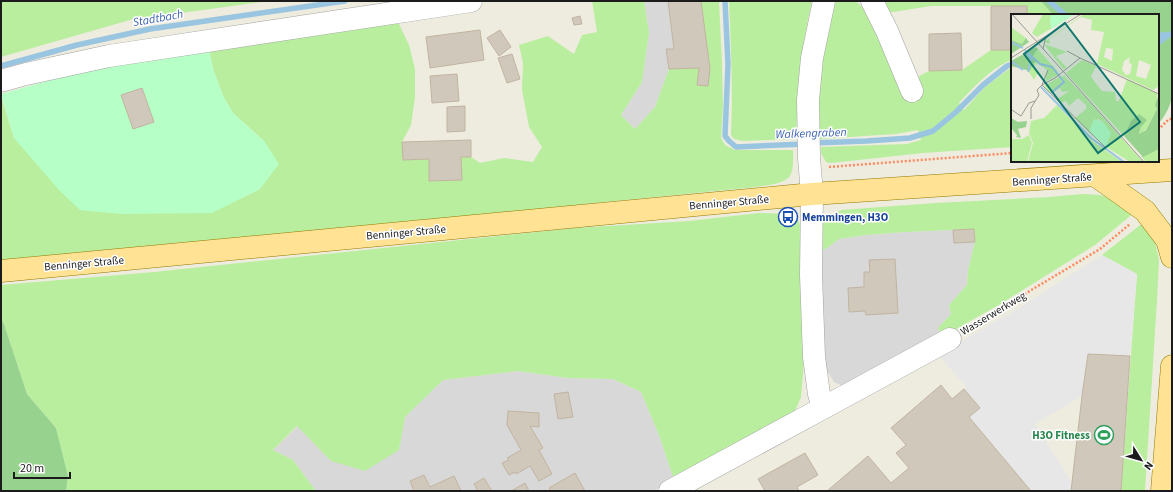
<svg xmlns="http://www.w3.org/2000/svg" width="1173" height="492" font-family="'Source Sans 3',sans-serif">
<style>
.residential{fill:#d9d8d8}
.grass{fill:#b9ee9f}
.forest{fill:#98d28f}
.park{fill:#b6ffc7}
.parking{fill:#e7e7e7}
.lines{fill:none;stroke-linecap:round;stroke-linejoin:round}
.stream{stroke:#9ac5e1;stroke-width:5.5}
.building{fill:#d1c8bc;stroke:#c1b4a0}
.minor-casing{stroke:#a2a2a2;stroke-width:23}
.major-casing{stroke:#927a00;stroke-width:23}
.path{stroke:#ff8a5f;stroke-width:2.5;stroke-dasharray:2 2;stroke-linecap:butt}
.minor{stroke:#fff;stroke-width:22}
.major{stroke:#ffe293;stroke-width:22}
.labels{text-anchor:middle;stroke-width:3;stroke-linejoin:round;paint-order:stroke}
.street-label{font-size:11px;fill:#1b1b1b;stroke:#fff}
.transit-label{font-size:11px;font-weight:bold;fill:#164399;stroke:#fff;text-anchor:start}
.leisure-label{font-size:11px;font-weight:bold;fill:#27864d;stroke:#fff;text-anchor:end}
.water-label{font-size:12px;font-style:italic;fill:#3f66b3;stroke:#fff}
.inset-river{fill:none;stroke:#9ac5e1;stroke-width:2}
.inset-road{fill:none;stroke:#9a9891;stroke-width:1}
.view{fill:#0f766e;fill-opacity:0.15;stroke:#0f766e;stroke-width:2}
.inset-edge{fill:none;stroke:#1b1b1b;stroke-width:2}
</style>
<rect width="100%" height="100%" fill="#eeecdf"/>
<g class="residential">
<path d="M644,1H701L710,69L708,86L697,85L669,69L655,107L635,129L621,115L642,82L649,33Z"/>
<path d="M974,229L975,242L968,270L967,285L949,305L951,314L938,328L942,337L843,386L834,382L826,369L822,353L819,252L827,248L839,239L866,235L906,232Z"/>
<path d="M518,371L568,378L613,379L641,392L659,435L674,480L653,491H316L293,460L273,450L298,426L331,461L399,450L405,417L443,380Z"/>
</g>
<g class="grass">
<path d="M1,1H268L130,20L1,57Z"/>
<path d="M592,1H644L649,33L642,82L621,115L635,129L655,107L669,69L699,68L697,85L708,86L710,69L701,1H719L722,63L723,107L721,138L725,145L735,150H793C793,157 794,169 790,176C783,185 766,185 756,187L595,203L498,215L1,261V96L14,138L240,199L260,189L264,141L233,113L223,96L213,69L209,49L398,22L409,45L415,69V97L411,125L402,142L403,160L429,159L430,181L461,180V157H471L480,163L504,158L533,162L542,147L529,127L522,90L523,63L519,45L548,36L574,54L582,35L597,32Z"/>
<path d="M729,1H812C801,47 798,92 796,139L742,141L734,139L731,135C733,90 731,46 729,1Z"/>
<path d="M837,1H855L866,10L921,91L919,76L929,71L962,70L991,50H1012V60C993,66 973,88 959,103L964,110L985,87L1009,69L1012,67V147L923,153L831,163L826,162L821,153V147L907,144L921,140L918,130L896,134L819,139L818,105L820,77L831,8Z"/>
<path d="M884,1H1041L1053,15H1027V6H931L887,13Z"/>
<path d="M1083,194L1100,195L1113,199L1135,212L1095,245L997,306L942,337L938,328L951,314L949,305L967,285L968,270L975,242L974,229L906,232L866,235L839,239L827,248L819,252L821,225L830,216L841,210L935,203L1049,197Z"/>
<path d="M759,213L791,214L798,220L802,230L805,336L803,374L801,397L795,411L785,420L674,480L659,435L641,392L613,379L568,378L518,371L443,380L405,417L399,450L365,471L331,461L297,426L273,450L293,460L316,491H66L68,476L56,428L27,394L4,324L1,319V285L154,272L575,228L689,221Z"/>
<path d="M1144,222L1154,238L1159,260L1157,300L1145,491H1121L1137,274L1102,255Z"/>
</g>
<g class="forest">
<path d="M1041,1H1172V95C1171,106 1165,116 1158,124V15H1053Z"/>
<path d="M1,319L4,324L27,394L56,428L68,476L66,491H1Z"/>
</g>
<path class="park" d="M209,49L213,69L223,96L233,113L264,141L279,164L260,189L212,213L121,214L80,210L59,190L14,138L1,94L91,69Z"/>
<path class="parking" d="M1102,255L1137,274L1130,356L1089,354L1082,396L1035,424L1071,481V491H1031L969,417L964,389L966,386L938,355L1019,308Z"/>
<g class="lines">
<g class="stream">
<path d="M725,1L728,64L725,136L729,141L736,147L805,144"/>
<path d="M1049,1L1065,15"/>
<path d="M1158,35H1168L1172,34"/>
<path d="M1158,43L1168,35"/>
<path d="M1,66L77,45L150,29L345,1"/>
<path d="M813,143L867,141L910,138L933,131L956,112L983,85L1007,66L1012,64"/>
</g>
</g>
<g class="building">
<path d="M668,1H701L710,69L708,86L697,85L699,68L669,69L666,49H674Z"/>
<path d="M991,6H1027V15H1012V50H991Z"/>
<path d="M580,16L582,24L574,25L572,18Z"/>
<path d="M480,30L484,60L430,68L426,37Z"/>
<path d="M500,30L511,47L499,56L487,38Z"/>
<path d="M961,33L962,70L929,71V34Z"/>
<path d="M512,54L520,79L507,83L498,58Z"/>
<path d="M457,74L459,101L432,103L430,76Z"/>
<path d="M142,88L154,122L133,129L121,95Z"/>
<path d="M465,106V131L447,132V107Z"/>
<path d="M471,140V157H461L462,180L429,181V159L403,160L402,142Z"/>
<path d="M974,229L975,242L954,243L953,230Z"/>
<path d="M895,259L898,313L866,315L865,311L849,312L848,288L864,287V272H870L869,260Z"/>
<path d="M1088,354L1130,356L1121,491H1071L1082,396Z"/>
<path d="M941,385L952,399L964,389L980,408L969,417L1031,491H827L868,456L891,483L909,468L896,453L906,445L891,428Z"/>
<path d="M568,392L573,417L558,419L554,394Z"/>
<path d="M508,411L539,413V427L530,426L543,448L539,450L552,474L539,481L530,466L516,474L515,472L509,475L502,463L509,460L507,458L521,450L507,425Z"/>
<path d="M805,453L818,475L797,487L799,491H765L758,479Z"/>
<path d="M575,473L585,491H551L549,488Z"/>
<path d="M424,475L430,487L454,476L461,491H414L410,481Z"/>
<path d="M484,478L492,491H478L474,484Z"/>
<path d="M525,483L529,491H511Z"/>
</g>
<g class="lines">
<g class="minor-casing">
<g id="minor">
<path d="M872,1L887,31L912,91"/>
<path d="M1,81L26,74L109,56L471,1"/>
<path d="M823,408L950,339"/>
<path d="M670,491L823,408L819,394L814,357L811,275L812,194L809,158L808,100L812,58L824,1"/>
</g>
</g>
<g class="major-casing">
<g id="major">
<path d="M1096,176L1145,211L1167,240L1172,257"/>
<path d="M1,271L812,194L1172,170"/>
<path d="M1162,491L1172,366"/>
</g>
</g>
<g class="path">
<path d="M1158,130L1169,119H1172"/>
<path d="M829,167L1012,153"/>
<path d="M966,329L1100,249L1130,224"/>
</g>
<use href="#minor" class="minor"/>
<use href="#major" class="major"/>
</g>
<defs>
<g id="bus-ring" transform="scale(1)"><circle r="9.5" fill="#fff" stroke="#1a4fb4" stroke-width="1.5"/><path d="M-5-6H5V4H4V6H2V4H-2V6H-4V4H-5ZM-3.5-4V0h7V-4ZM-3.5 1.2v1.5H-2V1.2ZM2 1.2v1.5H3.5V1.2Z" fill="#1a4fb4"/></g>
<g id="stadium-ring" transform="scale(1)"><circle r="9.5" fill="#fff" stroke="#2e9e5b" stroke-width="1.5"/><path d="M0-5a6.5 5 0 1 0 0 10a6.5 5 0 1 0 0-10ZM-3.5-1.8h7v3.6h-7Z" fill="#2e9e5b"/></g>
</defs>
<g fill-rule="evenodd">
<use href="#bus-ring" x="788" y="217"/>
<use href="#stadium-ring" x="1104" y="435"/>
</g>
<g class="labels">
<g class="street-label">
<text transform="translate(1052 179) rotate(-4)" y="4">Benninger Straße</text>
<text transform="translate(729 202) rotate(-5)" y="4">Benninger Straße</text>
<text transform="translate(406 232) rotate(-5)" y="4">Benninger Straße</text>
<text transform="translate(84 263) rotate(-5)" y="4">Benninger Straße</text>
<text transform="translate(993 313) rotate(-31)" y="4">Wasserwerkweg</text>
</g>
<g class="transit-label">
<text x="802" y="221">Memmingen, H3O</text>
</g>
<g class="leisure-label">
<text x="1090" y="439">H3O Fitness</text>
</g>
<g class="water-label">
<text transform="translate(158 18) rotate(-10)" y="4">Stadtbach</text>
<text transform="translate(811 133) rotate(-2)" y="4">Walkengraben</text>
</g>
</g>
<g transform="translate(1011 14)">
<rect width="148" height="148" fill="#eeecdf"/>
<path d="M32,0H64L26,23L21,19ZM73,0H148V72L142,76L86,50L93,18L80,16L81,6L70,3L38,25L39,30L33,28ZM95,34L102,35L101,47L93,43ZM119,43L118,48L121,51L119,60L115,61L111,56L113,47ZM128,46L140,51L135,65L125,62ZM0,13L15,24L11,30L0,26ZM33,30L56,38L45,42L56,54L52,55ZM27,35L48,59L40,52L47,61L34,68L36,56L26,49L23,52L32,63L26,60L23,66L18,58L22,48L26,47L22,42ZM71,46L85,52L80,63L91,77L104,78L105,87H108L116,65L146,79V95L135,115L128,121L130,113L120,107L113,122L55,59ZM53,61L74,83L132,148H119L95,133L92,108L87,105L82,108L78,118L64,104L75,95V91L67,84L58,92L55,87L49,89L45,86L58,77L51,78L49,74L39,80L53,69L50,63ZM48,63L52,69L39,79L33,72ZM46,91L81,127L111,148H17L22,129L18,119L20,107L33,104ZM18,121L21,129L16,148H0V125H11ZM148,135V148H135L130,142Z" fill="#b9ee9f" fill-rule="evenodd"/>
<path d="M15,24L18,28L0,40V26L11,30ZM25,33L27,35L22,42L26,47L22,49L19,57L0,52V47ZM147,83L148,135L132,143L113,122L120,107L128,100L136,106L130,113L128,120L135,116L146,95L144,91ZM0,104L7,108L16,107L15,113L7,115L10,124L5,123L6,121L1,115Z" fill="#98d28f"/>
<path d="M39,0H64L40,15ZM83,105L92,108L100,119L95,133L78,118Z" fill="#b6ffc7"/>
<path class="inset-river" d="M0,28L12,34M14,36L20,45L17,58M16,38L29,50L41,53L53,68L40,79M0,47L12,56M30,73L80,124L113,148"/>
<path class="inset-road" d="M1,0L26,28M26,28L133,148M32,35L35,22M56,37L69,44M0,44L70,0M1,96L10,102L18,89L24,87M20,105V94L28,81L26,76L31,71L37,56M95,134L31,71L44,64L69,44L148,80"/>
<path class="view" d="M54,9L129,108L87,139L13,40Z"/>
<rect width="148" height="148" class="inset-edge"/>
</g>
<rect width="1173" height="492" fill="none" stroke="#1b1b1b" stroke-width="4"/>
<g transform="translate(1141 460) rotate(127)" stroke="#ffffff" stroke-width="3" paint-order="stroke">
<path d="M0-3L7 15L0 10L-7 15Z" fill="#1b1b1b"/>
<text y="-6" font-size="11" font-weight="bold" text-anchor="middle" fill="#1b1b1b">N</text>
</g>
<path d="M14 472v6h56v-6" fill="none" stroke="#1b1b1b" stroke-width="2"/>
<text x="20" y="472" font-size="12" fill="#1b1b1b" stroke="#ffffff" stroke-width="3" paint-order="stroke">20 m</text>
</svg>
